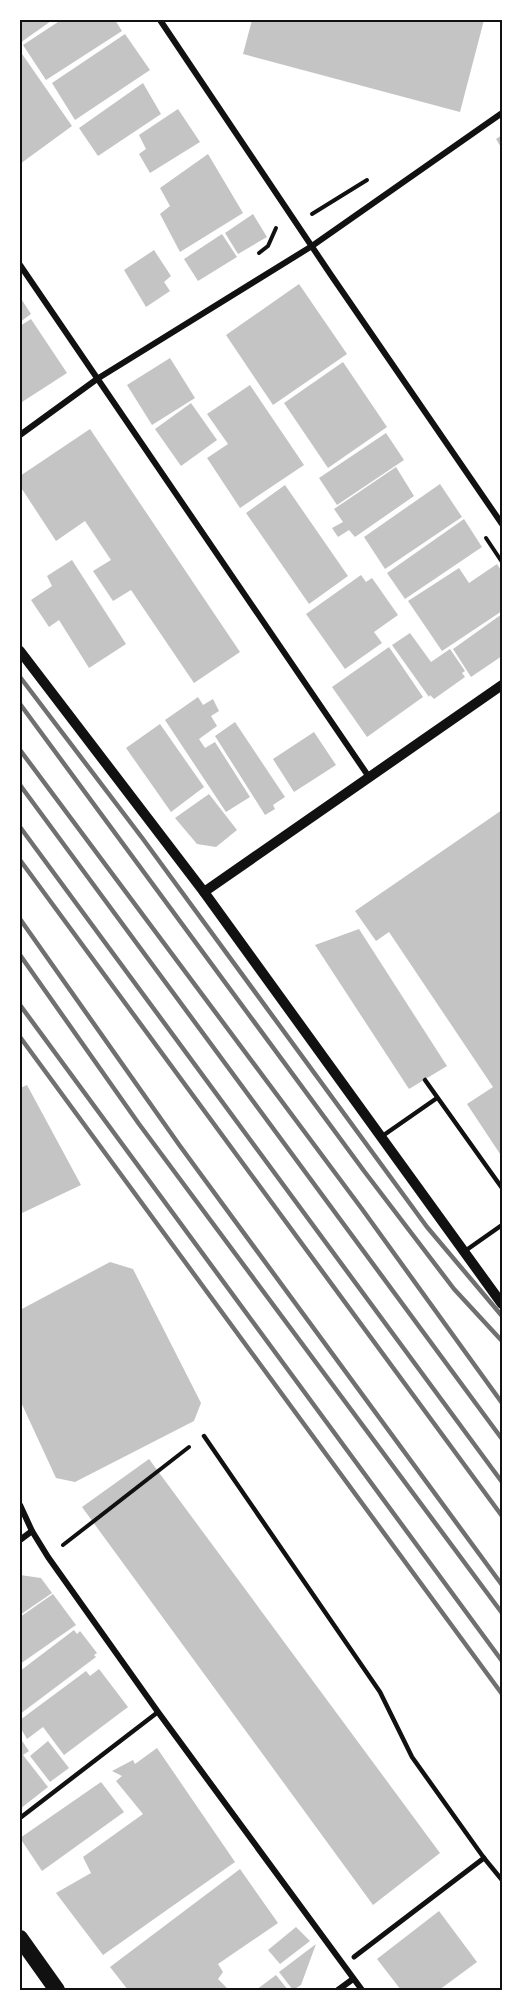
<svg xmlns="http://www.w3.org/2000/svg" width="522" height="2010" font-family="Karla,sans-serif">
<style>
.building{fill:#c4c4c4}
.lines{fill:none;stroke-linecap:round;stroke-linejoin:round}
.path{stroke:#111;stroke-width:4}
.service{stroke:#111;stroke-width:4.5}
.pedestrian{stroke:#111;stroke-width:5}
.minor{stroke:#111;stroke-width:6}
.tertiary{stroke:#111;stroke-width:10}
.trunk{stroke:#111;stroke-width:16}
.rail{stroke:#707070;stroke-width:4.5}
.neatline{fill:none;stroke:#111;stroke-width:2}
</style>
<rect width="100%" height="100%" fill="#fff"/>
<g class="building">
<path d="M20,20H50L51,21L20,43Z"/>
<path d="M61,20H115L122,31L46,80L23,45Z"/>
<path d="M252,20H484L460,112L243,54Z"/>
<path d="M125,34L150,70L75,120L52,83Z"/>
<path d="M20,51L72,126L20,164Z"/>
<path d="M143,83L161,114L98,156L79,128Z"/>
<path d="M178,109L200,142L150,173L139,154L146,149L139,135Z"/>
<path d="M502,135V149L496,139Z"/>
<path d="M208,154L243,213L180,252L160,214L170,206L160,188Z"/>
<path d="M253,214L267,237L238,254L225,233Z"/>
<path d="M222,234L237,257L198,281L184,259Z"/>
<path d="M154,250L171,276L164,282L170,291L146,307L124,270Z"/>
<path d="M299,284L347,354L273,405L226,335Z"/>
<path d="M20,297L31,314L20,322Z"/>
<path d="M31,319L67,373L22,402L20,398V326Z"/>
<path d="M170,358L195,398L152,425L127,385Z"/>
<path d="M343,362L387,427L328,468L284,403Z"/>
<path d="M250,385L304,465L240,508L207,458L228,444L207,414Z"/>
<path d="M191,403L217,440L181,466L155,429Z"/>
<path d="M90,429L240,652L194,683L131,590L113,601L93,571L111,560L85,521L56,541L20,486V476Z"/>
<path d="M386,433L404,460L337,505L319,478Z"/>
<path d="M396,467L414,496L355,537L349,530L338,537L332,528L343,522L334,509Z"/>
<path d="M440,484L462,517L385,569L364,537Z"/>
<path d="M285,485L348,576L309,604L246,513Z"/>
<path d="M464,519L482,547L405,599L387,573Z"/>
<path d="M72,560L126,644L89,668L59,620L49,627L31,600L52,586L47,576Z"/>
<path d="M497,564L502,572V611L442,651L408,601L459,568L469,583Z"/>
<path d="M361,575L366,582L372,578L398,615L374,632L382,643L345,669L306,614Z"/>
<path d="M502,614V656L471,677L453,649Z"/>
<path d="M410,633L431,662L450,649L465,671L462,673L465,677L434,699L430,695L429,697L392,645Z"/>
<path d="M389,647L423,697L367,737L332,687Z"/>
<path d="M198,697L203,705L213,699L219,711L211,716L217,726L199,739L205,748L215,742L250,797L226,812L165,720Z"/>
<path d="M235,722L285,797L273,805L275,809L265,815L215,736Z"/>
<path d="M160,724L204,787L171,812L126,748Z"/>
<path d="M314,732L336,765L294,792L273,759Z"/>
<path d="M209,794L237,830L216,847L197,844L175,818Z"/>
<path d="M502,810V1157L467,1104L493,1087L389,932L376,941L355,911Z"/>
<path d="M359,929L447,1066L409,1089L315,945Z"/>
<path d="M27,1085L81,1185L20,1214V1088Z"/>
<path d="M110,1262L133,1269L201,1403L194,1421L75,1482L56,1478L20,1400V1310Z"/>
<path d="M149,1459L440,1853L373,1905L82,1507Z"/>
<path d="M20,1575L41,1578L52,1593L20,1615Z"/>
<path d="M53,1594L76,1625L20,1664V1617Z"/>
<path d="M74,1630L77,1634L80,1631L97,1653L94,1655L96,1657L20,1714V1671Z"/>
<path d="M99,1669L128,1707L64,1755L43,1727L27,1739L20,1727V1720L86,1671L90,1676Z"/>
<path d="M20,1738L29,1751L23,1755L48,1787L20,1809Z"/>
<path d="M48,1741L69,1768L50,1782L30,1756Z"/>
<path d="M157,1748L235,1862L103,1955L56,1893L91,1873L83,1857L143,1814L116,1781L122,1776L112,1771L133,1760L135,1764Z"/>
<path d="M101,1782L124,1812L42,1871L20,1838Z"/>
<path d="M240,1869L278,1923L218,1964L223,1972L218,1979L229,1990H128L110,1967Z"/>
<path d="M439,1911L477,1962L439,1990H401L377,1959Z"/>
<path d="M296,1927L310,1941L280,1964L268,1950Z"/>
<path d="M316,1944L301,1985L293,1990L279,1972Z"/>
<path d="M276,1975L288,1990H256Z"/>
</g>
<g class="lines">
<g class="path">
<path d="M312,214L367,180"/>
<path d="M259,253L268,246L276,228"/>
<path d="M486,538L502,562"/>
<path d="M63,1545L189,1447"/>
</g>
<g class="service">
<path d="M425,1080L502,1188"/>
<path d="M381,1137L437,1098"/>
<path d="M465,1251L502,1225"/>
<path d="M204,1436L380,1692L412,1757L484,1858L502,1880"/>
<path d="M20,1818L158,1712"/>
</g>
<path class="pedestrian" d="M354,1957L484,1858"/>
<g class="minor">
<path d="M160,20L331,275L502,524"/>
<path d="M20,265L369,777"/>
<path d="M20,435L97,379L312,246L502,113"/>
<path d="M20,1505L32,1531L48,1557L158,1712L362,1990"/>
<path d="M20,1540L32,1531"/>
<path d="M338,1990L353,1979"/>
</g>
<g class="tertiary">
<path d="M20,651L204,892L502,1304"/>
<path d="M204,892L502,685"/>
</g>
<path class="trunk" d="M20,1938L57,1990"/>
<g class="rail">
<path d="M20,677L143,839L427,1227L502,1316"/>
<path d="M20,704L364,1171L454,1289L502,1341"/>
<path d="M20,750L362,1209L502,1403"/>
<path d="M20,785L502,1439"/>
<path d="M20,827L502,1482"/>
<path d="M20,860L502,1516"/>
<path d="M20,919L180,1146L502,1585"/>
<path d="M20,955L139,1124L502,1613"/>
<path d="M20,1005L502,1661"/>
<path d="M20,1037L502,1694"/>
</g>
</g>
<rect width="522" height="2010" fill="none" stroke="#ffffff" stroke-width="42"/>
<rect x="21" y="21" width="480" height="1968" class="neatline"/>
</svg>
